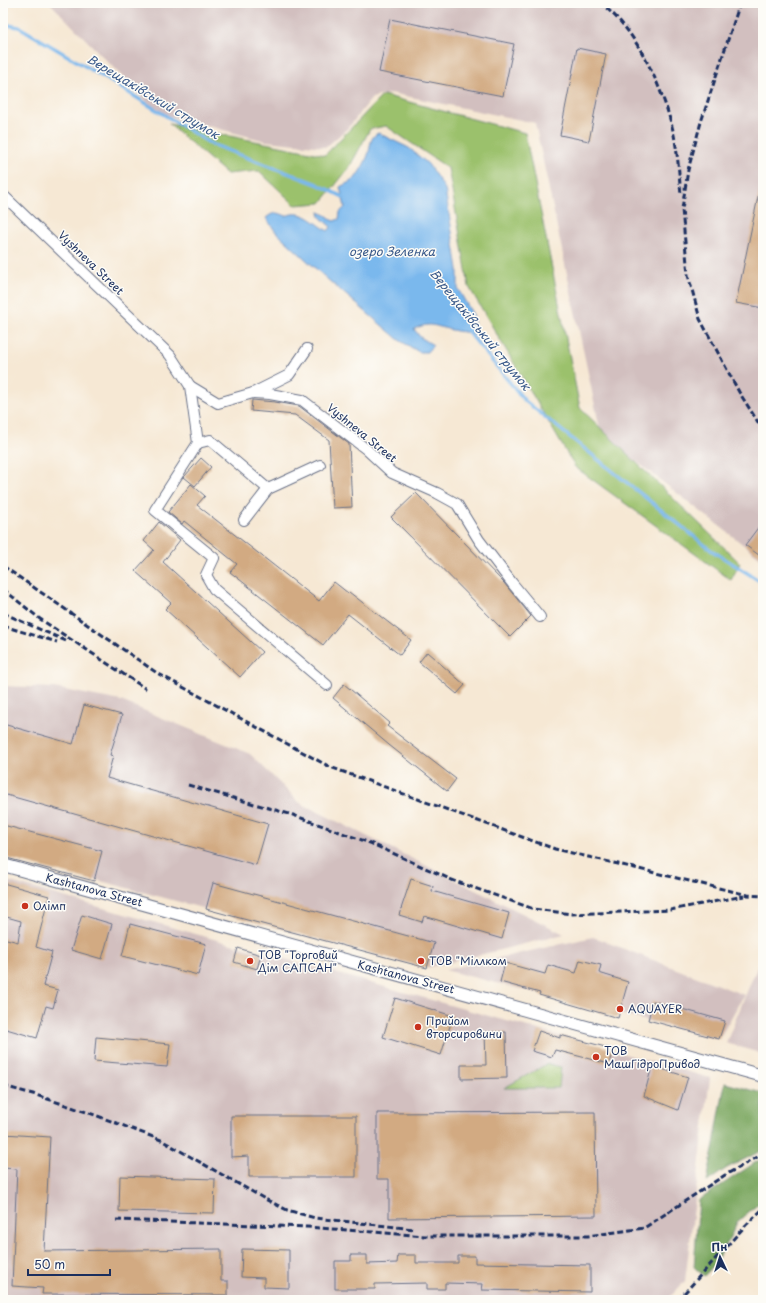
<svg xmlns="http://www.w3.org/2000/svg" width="766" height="1303" font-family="'Playpen Sans',sans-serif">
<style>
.industrial{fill:#d2bfbf}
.green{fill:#9bc16c;stroke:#5b7865}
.forest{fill:#7ca760;stroke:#4c6b5f}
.water{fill:#7ab8ed;stroke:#4a74a6}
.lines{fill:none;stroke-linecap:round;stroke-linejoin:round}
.stream{stroke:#7ab8ed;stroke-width:3.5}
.building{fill:#d2aa82}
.minor-casing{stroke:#687087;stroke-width:12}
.tertiary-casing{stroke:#687087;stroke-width:14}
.minor{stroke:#fff;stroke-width:10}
.tertiary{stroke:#fff;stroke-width:12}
.rail{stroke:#1b2f5e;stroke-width:3;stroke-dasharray:6 3;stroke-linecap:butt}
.poi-dot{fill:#c8321e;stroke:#fdfcf7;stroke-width:1.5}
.labels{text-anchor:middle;stroke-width:3;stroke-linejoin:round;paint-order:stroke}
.street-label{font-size:11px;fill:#1b2f5e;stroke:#fdfcf7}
.poi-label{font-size:11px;fill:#1b2f5e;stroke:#fdfcf7;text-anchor:start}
.water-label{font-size:12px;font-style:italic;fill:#385889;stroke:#fdfcf7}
</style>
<rect width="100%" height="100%" fill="#fdfcf7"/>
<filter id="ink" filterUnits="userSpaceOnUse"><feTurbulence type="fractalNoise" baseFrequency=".025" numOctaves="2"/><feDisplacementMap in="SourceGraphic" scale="8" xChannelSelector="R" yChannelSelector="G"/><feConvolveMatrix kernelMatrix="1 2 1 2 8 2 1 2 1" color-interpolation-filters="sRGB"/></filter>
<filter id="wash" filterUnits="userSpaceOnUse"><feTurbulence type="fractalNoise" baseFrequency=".012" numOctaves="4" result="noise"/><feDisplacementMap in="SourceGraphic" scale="16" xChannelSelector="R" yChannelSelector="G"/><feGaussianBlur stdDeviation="0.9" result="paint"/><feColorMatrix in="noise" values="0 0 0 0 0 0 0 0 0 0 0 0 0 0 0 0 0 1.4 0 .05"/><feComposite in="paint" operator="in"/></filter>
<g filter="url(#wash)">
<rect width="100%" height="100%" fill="#f6e8d4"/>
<g class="industrial">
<path d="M50,3H763V560L601,434L535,123L391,93L372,98L348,128L326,147L266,141L158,113Z"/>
<path d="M3,686L54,688L121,701L250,754L300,803L564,934L427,968L3,855Z"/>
<path d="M3,880L710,1078L685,1281L667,1300L3,1299Z"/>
<path d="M593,937L744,995L719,1039L445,970Z"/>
<path d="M763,953V1054L726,1043Z"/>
</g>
<g class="green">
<path d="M383,95L525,133L580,408L740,563L731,580L575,467L469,287L448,168L386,126L370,129L349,168L321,203L295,205L259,171L227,174L169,124L325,155Z"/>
<path d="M547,1064L561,1067L559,1088H504Z"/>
</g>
<g class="forest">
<path d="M725,1083L763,1093V1150L727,1168L707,1182Z"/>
<path d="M763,1159V1200L737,1222L729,1240L714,1265L704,1276L694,1267L699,1200L756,1162Z"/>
</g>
<path class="water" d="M378,133L409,148L428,164L445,189L458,269V289L473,315L475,333C467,332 459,332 452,330C436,327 431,321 414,329L420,337L433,345L427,352H419L399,340L326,278L276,232L266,218C273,212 278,212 286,216C302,208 315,223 328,231L331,227L320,217L319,212L326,215L334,221L339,219L340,212L345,207L340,187C345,184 353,181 356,177C361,170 365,163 368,155C371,146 369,138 378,133Z"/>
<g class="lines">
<g class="stream">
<path d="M3,24L19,27L110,81L211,144L317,184L347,199"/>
<path d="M466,329L525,401L711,550L763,583"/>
</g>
</g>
<g id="blocks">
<g class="building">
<path d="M390,19L514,44L503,96L379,72Z"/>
<path d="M577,48L606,54L589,141L560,135Z"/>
<path d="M759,192L763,193V308L736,303Z"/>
<path d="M252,400L275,402L299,406L349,444L352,507L333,508L329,440L295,415L251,411Z"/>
<path d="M201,458L211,467L195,486L184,477Z"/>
<path d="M191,484L205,496L197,505L319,601L334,582L348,593L349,592L411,640L400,655L348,614L323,645L230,572L237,564L184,521L182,524L168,512Z"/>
<path d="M416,493L504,583L531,616L510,637L391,517Z"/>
<path d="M763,521V558L745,545Z"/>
<path d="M159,522L180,540L163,562L262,652L240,677L165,609L171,603L135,571L154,550L144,541Z"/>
<path d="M427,652L465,685L457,694L419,662Z"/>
<path d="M344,684L390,723L387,726L456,779L447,791L389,745L333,698Z"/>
<path d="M84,705L122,715L110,755L113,756L107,778L268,824L256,865L3,794V724L73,744Z"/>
<path d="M3,825L102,851L94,881L3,857Z"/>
<path d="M411,879L433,886L432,891L509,913L502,939L424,916L422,922L399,915Z"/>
<path d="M3,883L49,896L36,947L52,952L43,986L58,990L53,1008L46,1006L37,1038L3,1028V938L18,942L21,921L3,916Z"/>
<path d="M213,883L434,943L427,968L206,909Z"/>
<path d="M82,915L112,924L102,959L71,950Z"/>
<path d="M130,924L206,944L198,975L122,956Z"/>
<path d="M238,948L261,955L257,969L234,962Z"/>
<path d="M580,960L601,965L599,973L628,982L618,1018L539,995L540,993L500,982L505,963L545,974L548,965L576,973Z"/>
<path d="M395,998L453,1016L441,1055L383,1037Z"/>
<path d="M653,1001L725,1021L719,1039L648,1020Z"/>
<path d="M539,1031L560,1038V1035L613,1049L609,1064L555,1050L552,1057L532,1051Z"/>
<path d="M485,1032H506L507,1078L461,1079V1065H486Z"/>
<path d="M96,1037L170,1044L167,1067L94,1061Z"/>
<path d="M652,1066L688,1077L678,1110L644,1096Z"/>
<path d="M595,1112L596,1216L389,1218V1179H377V1113Z"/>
<path d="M231,1116H356V1177H249V1156L231,1157Z"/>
<path d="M4,1134L50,1137L44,1251L221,1249V1281H228V1295L42,1294L43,1288L12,1286L17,1169L3,1168Z"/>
<path d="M120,1176L215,1179L214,1213L119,1211Z"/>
<path d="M242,1249L289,1250V1288L264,1287V1278L241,1277Z"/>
<path d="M351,1255H367V1264L397,1263L398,1255H416V1263H458V1256H475V1263L590,1265V1292L482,1290L483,1284L445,1283V1289H427V1283L375,1284V1289H335V1261H351Z"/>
</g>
</g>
</g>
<g filter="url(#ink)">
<use href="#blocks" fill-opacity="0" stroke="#687087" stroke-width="1"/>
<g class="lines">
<g class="minor-casing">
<g id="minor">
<path d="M3,195L170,355L190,386L198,443L155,510L214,558L206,575L214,589L327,685"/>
<path d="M190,386L218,403L253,393L289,375L307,349"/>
<path d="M253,393L270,394L302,400L366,449L392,473L437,493L457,504L479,540L512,583L540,617"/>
<path d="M198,443L210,440L268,489L320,465"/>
<path d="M244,520L268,489"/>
</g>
</g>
<g class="tertiary-casing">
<path id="tertiary" d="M3,865L763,1076"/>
</g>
<use href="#minor" class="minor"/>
<use href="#tertiary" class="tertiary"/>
<g class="rail">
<path d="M599,3C636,26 665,93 674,135C678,155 679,175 681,195"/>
<path d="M740,3L701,122L688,170L682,209L688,275L700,319L739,392L763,430"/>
<path d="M3,566L157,673L330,767L555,849L748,895L763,896"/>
<path d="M3,589L40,619L146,689"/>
<path d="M3,613L66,641"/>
<path d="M3,626L57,642"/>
<path d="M188,785L293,815L370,843L452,880L534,909L572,914L670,910L744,896"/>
<path d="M3,1086L33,1094L95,1115L161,1140L265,1199L287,1210L315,1218L414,1229"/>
<path d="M116,1220L307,1227L425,1236H588L644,1228L725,1175L763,1154"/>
<path d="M678,1300L746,1225L763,1209"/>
</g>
</g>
</g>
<g class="poi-dot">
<circle cx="25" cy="906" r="4"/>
<circle cx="250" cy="961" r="4"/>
<circle cx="421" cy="961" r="4"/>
<circle cx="620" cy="1009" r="4"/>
<circle cx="418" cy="1027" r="4"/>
<circle cx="596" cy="1057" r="4"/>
</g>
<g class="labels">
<g class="street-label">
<text transform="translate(91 263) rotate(44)" y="4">Vyshneva Street</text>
<text transform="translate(362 433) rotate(39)" y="4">Vyshneva Street</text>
<text transform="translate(94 890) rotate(15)" y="4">Kashtanova Street</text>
<text transform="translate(406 977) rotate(15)" y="4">Kashtanova Street</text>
</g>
<g class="poi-label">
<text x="33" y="910">Олімп</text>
<text x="258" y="959">ТОВ "Торговий<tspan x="258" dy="13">Дім САПСАН"</tspan></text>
<text x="429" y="965">ТОВ "Міллком</text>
<text x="628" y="1013">AQUAYER</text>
<text x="426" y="1025">Прийом<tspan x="426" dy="13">вторсировини</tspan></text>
<text x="604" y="1055">ТОВ<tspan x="604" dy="13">МашГідроПривод</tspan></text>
</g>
<g class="water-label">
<text transform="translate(153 97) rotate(31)" y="4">Верещаківський струмок</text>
<text x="392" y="256">озеро Зеленка</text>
<text transform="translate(480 330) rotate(51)" y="4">Верещаківський струмок</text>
</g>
</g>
<rect width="766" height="1303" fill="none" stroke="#fdfcf7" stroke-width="16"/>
<g transform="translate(720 1257) rotate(356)" stroke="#fdfcf7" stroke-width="3" paint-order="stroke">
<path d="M0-3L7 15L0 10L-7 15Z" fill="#1b2f5e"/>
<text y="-6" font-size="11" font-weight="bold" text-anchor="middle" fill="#1b2f5e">Пн</text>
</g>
<path d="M28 1269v6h82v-6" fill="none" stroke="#1b2f5e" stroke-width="2"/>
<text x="34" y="1269" font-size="12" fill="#1b2f5e" stroke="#fdfcf7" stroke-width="3" paint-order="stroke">50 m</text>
</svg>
